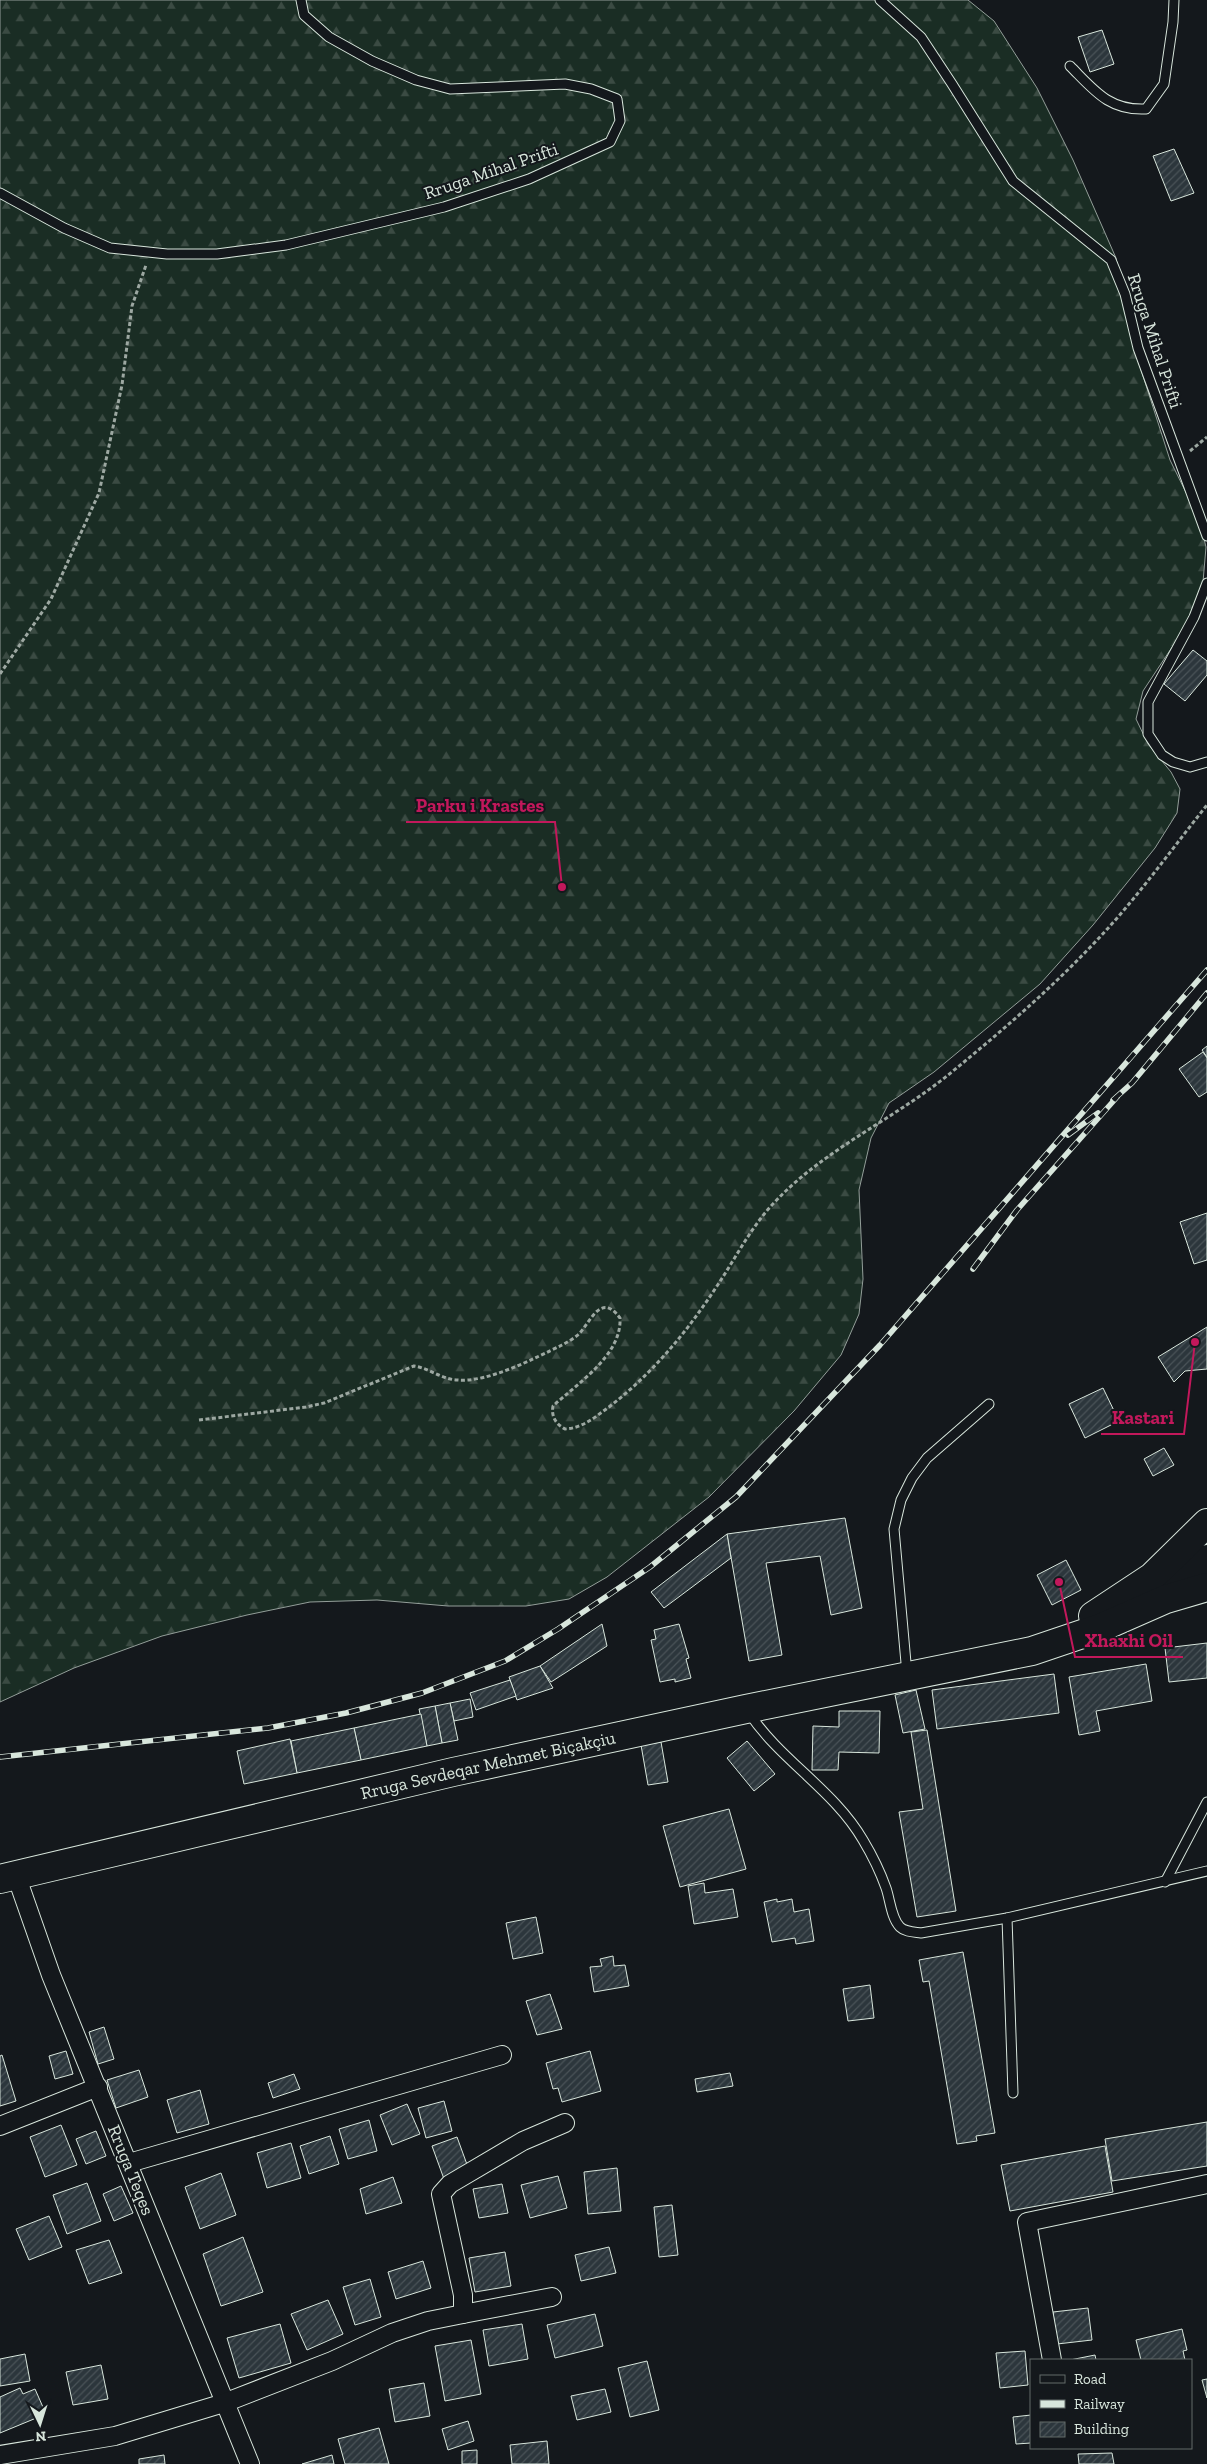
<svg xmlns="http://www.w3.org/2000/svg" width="1207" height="2464" font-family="'Zilla Slab',serif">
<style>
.forest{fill:url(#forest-firs);stroke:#939e99}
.building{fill:url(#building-hatch);stroke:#d8e6dc}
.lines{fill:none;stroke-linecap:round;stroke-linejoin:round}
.lane-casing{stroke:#d8e6dc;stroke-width:11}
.street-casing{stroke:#d8e6dc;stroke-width:20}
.primary-casing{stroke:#d8e6dc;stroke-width:30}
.path{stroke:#9da8a2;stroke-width:3;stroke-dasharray:4 2.5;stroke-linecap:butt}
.lane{stroke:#14181c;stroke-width:9}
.street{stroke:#14181c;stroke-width:18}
.primary{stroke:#14181c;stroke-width:28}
.rail-casing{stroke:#d8e6dc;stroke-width:5.5}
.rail{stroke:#14181c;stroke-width:4;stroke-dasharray:11;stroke-linecap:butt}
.labels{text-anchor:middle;stroke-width:4;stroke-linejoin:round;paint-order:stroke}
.street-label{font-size:18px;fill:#d8e6dc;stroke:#14181c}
.leader{fill:none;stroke:#c2185b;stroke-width:2}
.callout-dot{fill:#c2185b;stroke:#14181c;stroke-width:2}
.callout-label{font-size:19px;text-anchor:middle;font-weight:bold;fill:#c2185b;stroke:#14181c;stroke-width:4;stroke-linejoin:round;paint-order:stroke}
</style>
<defs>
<pattern id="forest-firs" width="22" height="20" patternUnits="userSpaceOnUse" patternTransform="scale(1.25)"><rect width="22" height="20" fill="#1a2d24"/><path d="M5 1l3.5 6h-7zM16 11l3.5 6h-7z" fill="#3b4b43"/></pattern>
<pattern id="building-hatch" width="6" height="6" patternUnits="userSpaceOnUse" patternTransform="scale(1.25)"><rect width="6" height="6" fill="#2c363c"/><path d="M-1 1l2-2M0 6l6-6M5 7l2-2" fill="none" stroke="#4a5358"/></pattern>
</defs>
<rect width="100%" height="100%" fill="#14181c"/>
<path class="forest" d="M0,0H968L994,21L1037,88L1073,160L1116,258L1135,351L1170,460L1199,519L1206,547L1203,582L1194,614L1143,691L1136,719L1148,744L1171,772L1180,789L1177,813L1155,848L1093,925L1040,984L934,1072L889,1103L871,1138L859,1190L863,1279L859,1314L841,1355L794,1411L709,1497L607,1577L569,1599L526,1606H448L377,1600L310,1602L247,1615L162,1636L74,1668L0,1702Z"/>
<g class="building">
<path d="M1102,30L1114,64L1090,72L1078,37Z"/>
<path d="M1174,149L1194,193L1171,201L1153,156Z"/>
<path d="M1193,650L1207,661V675L1185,701L1164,684Z"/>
<path d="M1207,1046V1057L1202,1050Z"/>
<path d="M1203,1052L1207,1058V1092L1199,1097L1179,1069Z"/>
<path d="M1207,1213V1260L1194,1264L1180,1222Z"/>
<path d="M1207,1327V1369L1185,1371L1174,1382L1158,1357Z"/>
<path d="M1103,1388L1119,1421L1085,1438L1069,1404Z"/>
<path d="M1164,1448L1174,1465L1153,1476L1144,1459Z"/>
<path d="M845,1518L862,1608L831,1615L820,1556L766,1563L782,1655L749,1661L727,1534Z"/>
<path d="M727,1534L731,1558L664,1608L651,1592Z"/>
<path d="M1066,1560L1081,1590L1052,1605L1037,1575Z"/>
<path d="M602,1624L607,1646L551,1682L540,1666Z"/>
<path d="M679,1624L689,1658L686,1659L691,1678L675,1682V1679L660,1682L651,1640L656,1639L654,1630Z"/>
<path d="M1207,1643V1678L1169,1682L1165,1648Z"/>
<path d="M1146,1664L1152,1701L1096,1711L1100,1731L1079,1735L1069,1677Z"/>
<path d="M540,1666L553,1688L517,1700L509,1677Z"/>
<path d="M1054,1674L1059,1713L937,1729L932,1690Z"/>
<path d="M510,1680L516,1696L476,1710L470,1693Z"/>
<path d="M916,1690L925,1729L903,1733L895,1695Z"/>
<path d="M470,1699L473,1717L454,1721L450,1703Z"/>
<path d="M450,1703L458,1740L442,1743L435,1706Z"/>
<path d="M435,1706L442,1743L427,1746L419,1709Z"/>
<path d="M839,1711H880L879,1753L839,1752L838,1770H812L813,1726L839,1727Z"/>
<path d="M421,1714L427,1746L361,1760L354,1728Z"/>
<path d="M354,1728L361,1760L297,1773L291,1741Z"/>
<path d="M927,1730L956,1911L917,1917L899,1812L923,1809L911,1732Z"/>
<path d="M290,1739L297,1773L244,1784L237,1751Z"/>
<path d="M747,1741L775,1774L754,1791L727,1758Z"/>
<path d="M661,1742L668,1782L648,1785L641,1745Z"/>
<path d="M729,1809L746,1869L680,1887L663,1826Z"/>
<path d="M704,1883L705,1893L733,1889L738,1917L694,1924L688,1886Z"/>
<path d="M777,1899V1902L792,1899L794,1912L809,1909L814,1941L796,1944L795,1938L772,1942L764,1902Z"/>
<path d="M536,1917L543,1953L513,1959L506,1923Z"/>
<path d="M963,1952L995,2133L976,2136L977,2141L957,2144L929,1981L923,1982L919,1960Z"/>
<path d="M613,1956L614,1966L625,1965L629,1986L594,1992L590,1967L602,1966L600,1959Z"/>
<path d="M870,1985L874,2018L848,2021L843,1989Z"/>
<path d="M550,1994L562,2029L537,2035L526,2001Z"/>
<path d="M104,2027L114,2059L98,2064L89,2032Z"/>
<path d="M66,2051L73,2074L55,2079L49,2056Z"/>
<path d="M590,2051L601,2091L562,2102L558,2088L553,2089L546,2063Z"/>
<path d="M2,2055L16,2101L0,2106V2056Z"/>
<path d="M139,2070L148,2097L116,2108L107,2080Z"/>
<path d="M730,2073L733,2086L697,2092L695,2079Z"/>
<path d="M294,2074L300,2089L273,2098L268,2083Z"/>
<path d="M200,2090L209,2124L177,2133L167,2100Z"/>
<path d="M444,2101L452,2131L426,2138L418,2108Z"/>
<path d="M407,2104L420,2134L392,2145L380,2115Z"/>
<path d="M369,2120L377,2151L348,2159L339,2129Z"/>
<path d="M1207,2122V2166L1112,2181L1105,2139Z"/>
<path d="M61,2125L77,2165L45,2177L30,2137Z"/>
<path d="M96,2131L106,2156L86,2164L76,2139Z"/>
<path d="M330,2136L339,2164L309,2174L300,2146Z"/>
<path d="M457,2137L469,2170L444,2179L432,2146Z"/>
<path d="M291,2143L301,2178L267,2188L257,2153Z"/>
<path d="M1105,2146L1113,2192L1010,2211L1001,2165Z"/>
<path d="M617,2168L621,2211L588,2214L584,2172Z"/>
<path d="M221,2173L236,2215L200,2229L185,2187Z"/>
<path d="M558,2176L567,2208L530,2218L521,2185Z"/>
<path d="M393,2177L402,2203L366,2214L360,2189Z"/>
<path d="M87,2183L101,2221L67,2234L53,2195Z"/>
<path d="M502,2184L508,2213L479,2218L473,2189Z"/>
<path d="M121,2186L133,2213L114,2221L103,2194Z"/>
<path d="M672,2205L678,2255L659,2257L654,2207Z"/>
<path d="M49,2216L62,2247L29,2260L16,2229Z"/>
<path d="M243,2237L263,2292L221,2306L203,2254Z"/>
<path d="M109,2240L122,2273L89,2284L76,2250Z"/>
<path d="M609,2247L616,2273L581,2281L575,2255Z"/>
<path d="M505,2252L511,2286L475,2292L469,2258Z"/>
<path d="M423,2261L431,2288L396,2299L388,2272Z"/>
<path d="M370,2279L381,2317L355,2325L343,2287Z"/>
<path d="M328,2300L343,2334L307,2350L291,2314Z"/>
<path d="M1088,2308L1092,2340L1057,2344L1053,2312Z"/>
<path d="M595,2314L603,2346L555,2358L547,2325Z"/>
<path d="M280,2324L291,2363L239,2378L227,2338Z"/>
<path d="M522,2324L528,2359L489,2366L483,2330Z"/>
<path d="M1182,2329L1187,2350L1183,2351L1185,2360H1141L1136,2340Z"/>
<path d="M471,2340L481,2394L445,2401L435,2346Z"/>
<path d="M1025,2351L1028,2385L1000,2388L996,2353Z"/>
<path d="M25,2354L30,2381L0,2386V2359Z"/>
<path d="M1095,2355L1096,2360H1070Z"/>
<path d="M647,2361L659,2410L630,2417L618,2368Z"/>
<path d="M101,2365L108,2399L73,2405L66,2372Z"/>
<path d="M1207,2379V2398L1202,2380Z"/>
<path d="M424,2383L430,2416L395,2422L389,2389Z"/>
<path d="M20,2388L23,2394L35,2389L46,2414L0,2433V2397Z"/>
<path d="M605,2389L611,2412L577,2420L571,2396Z"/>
<path d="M1031,2415V2443L1016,2444L1013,2417Z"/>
<path d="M468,2421L474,2441L448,2450L442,2429Z"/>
<path d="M379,2428L389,2464H345L338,2439Z"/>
<path d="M547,2441L549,2464H512L510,2445Z"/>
<path d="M477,2450V2464H462V2451Z"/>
<path d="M1112,2453L1114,2464H1079L1078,2454Z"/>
<path d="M164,2455L165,2464H139V2459Z"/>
<path d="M332,2455L334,2464H302Z"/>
</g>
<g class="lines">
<g class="lane-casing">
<g id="lane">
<path d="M880,0L921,37L952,84L1013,181L1111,260L1125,294L1138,348L1207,536"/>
<path d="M1070,66C1094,90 1109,111 1146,109L1164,84L1173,22L1174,0"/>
<path d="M0,193L64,228L110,248L167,254H217L286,245L444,207L529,179L610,142L620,121L617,99L591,89L565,84L450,89L416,80L372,61L329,37L304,15L301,0"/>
<path d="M1207,583L1194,617L1148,702V734L1162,755L1173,762L1190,767L1207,762"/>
<path d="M907,1674L894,1529L901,1500L912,1478L927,1458L989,1404"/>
<path d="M749,1713C781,1761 834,1790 863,1840C872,1855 880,1871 886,1888C890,1899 891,1918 900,1927C905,1932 914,1932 921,1933L1007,1918L1207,1871"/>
<path d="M1165,1882L1207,1802"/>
<path d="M1007,1918L1013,2093"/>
</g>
</g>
<g class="street-casing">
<g id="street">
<path d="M16,1875L51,1975L250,2464"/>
<path d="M0,2126L98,2087"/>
<path d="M129,2163L502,2055"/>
<path d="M463,2314L552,2297"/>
<path d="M1052,2360L1027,2222L1207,2184"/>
<path d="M0,2455L115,2436L224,2403L332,2361L392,2333L428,2321L463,2314V2295L441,2194L450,2184L523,2141L565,2123"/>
</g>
</g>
<g class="primary-casing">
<g id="primary">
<path d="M1164,1593L1207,1559"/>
<path d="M1093,1616L1152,1577L1207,1523"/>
<path id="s1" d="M0,1879L453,1772L746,1709L1032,1651L1100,1628L1166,1599L1207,1587"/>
</g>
</g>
<g class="path">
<path d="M1190,451L1207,437"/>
<path d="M0,674L51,599L99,493L122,385L132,306L146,265"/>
<path d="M199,1420L306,1407L324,1403L414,1366C429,1368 441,1379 457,1380C488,1383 535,1358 562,1345C568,1342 574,1338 579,1334C591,1321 601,1292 620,1318C622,1355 578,1383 553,1406C551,1417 556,1424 565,1429C583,1428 595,1417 609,1407C653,1373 687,1332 717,1286C733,1262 747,1235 765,1213C816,1152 893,1121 953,1071C1003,1030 1053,987 1098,939C1137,898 1171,850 1207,805"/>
</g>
<use href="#lane" class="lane"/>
<use href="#street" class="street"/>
<use href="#primary" class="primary"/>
<g class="rail-casing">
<g id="rail">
<path d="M1113,1100L1132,1083L1207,993"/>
<path d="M1068,1135L1098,1113"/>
<path d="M973,1269L1017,1210L1117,1097"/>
<path d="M0,1757L268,1728L346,1713L422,1693L505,1661L558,1629L650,1567L736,1497L880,1345L1207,970"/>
</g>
</g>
<use href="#rail" class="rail"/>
</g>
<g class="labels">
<g class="street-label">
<text transform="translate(491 171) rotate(-19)" y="6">Rruga Mihal Prifti</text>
<text transform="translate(1155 341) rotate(72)" y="6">Rruga Mihal Prifti</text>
<text dy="6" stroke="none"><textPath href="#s1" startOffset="501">Rruga Sevdeqar Mehmet Biçakçiu</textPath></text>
<text transform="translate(131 2170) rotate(68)" y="6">Rruga Teqes</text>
</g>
</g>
<path class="leader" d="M562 887L555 822H406M1195 1342L1184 1434H1101M1059 1582L1075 1657H1183"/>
<g class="callout-dot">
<circle cx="562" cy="887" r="5"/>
<circle cx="1195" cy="1342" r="5"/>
<circle cx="1059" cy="1582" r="5"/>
</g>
<g class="callout-label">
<text x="480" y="812">Parku i Krastes</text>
<text x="1143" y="1424">Kastari</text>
<text x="1129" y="1647">Xhaxhi Oil</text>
</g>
<rect x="1030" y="2359" width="162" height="90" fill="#14181c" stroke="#626a69"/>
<rect x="1040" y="2375" width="25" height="8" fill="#14181c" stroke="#626a69"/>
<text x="1074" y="2384" font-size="15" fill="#d8e6dc">Road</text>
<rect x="1040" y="2400" width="25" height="8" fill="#d8e6dc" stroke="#626a69"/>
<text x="1074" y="2409" font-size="15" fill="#d8e6dc">Railway</text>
<rect x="1040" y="2422" width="25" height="15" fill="url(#building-hatch)" stroke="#626a69"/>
<text x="1074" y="2434" font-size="15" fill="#d8e6dc">Building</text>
<g transform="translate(40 2424) rotate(176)" stroke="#14181c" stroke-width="4" paint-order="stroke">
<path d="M0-4L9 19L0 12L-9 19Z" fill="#d8e6dc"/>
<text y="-8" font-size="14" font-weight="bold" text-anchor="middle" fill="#d8e6dc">N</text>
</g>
</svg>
